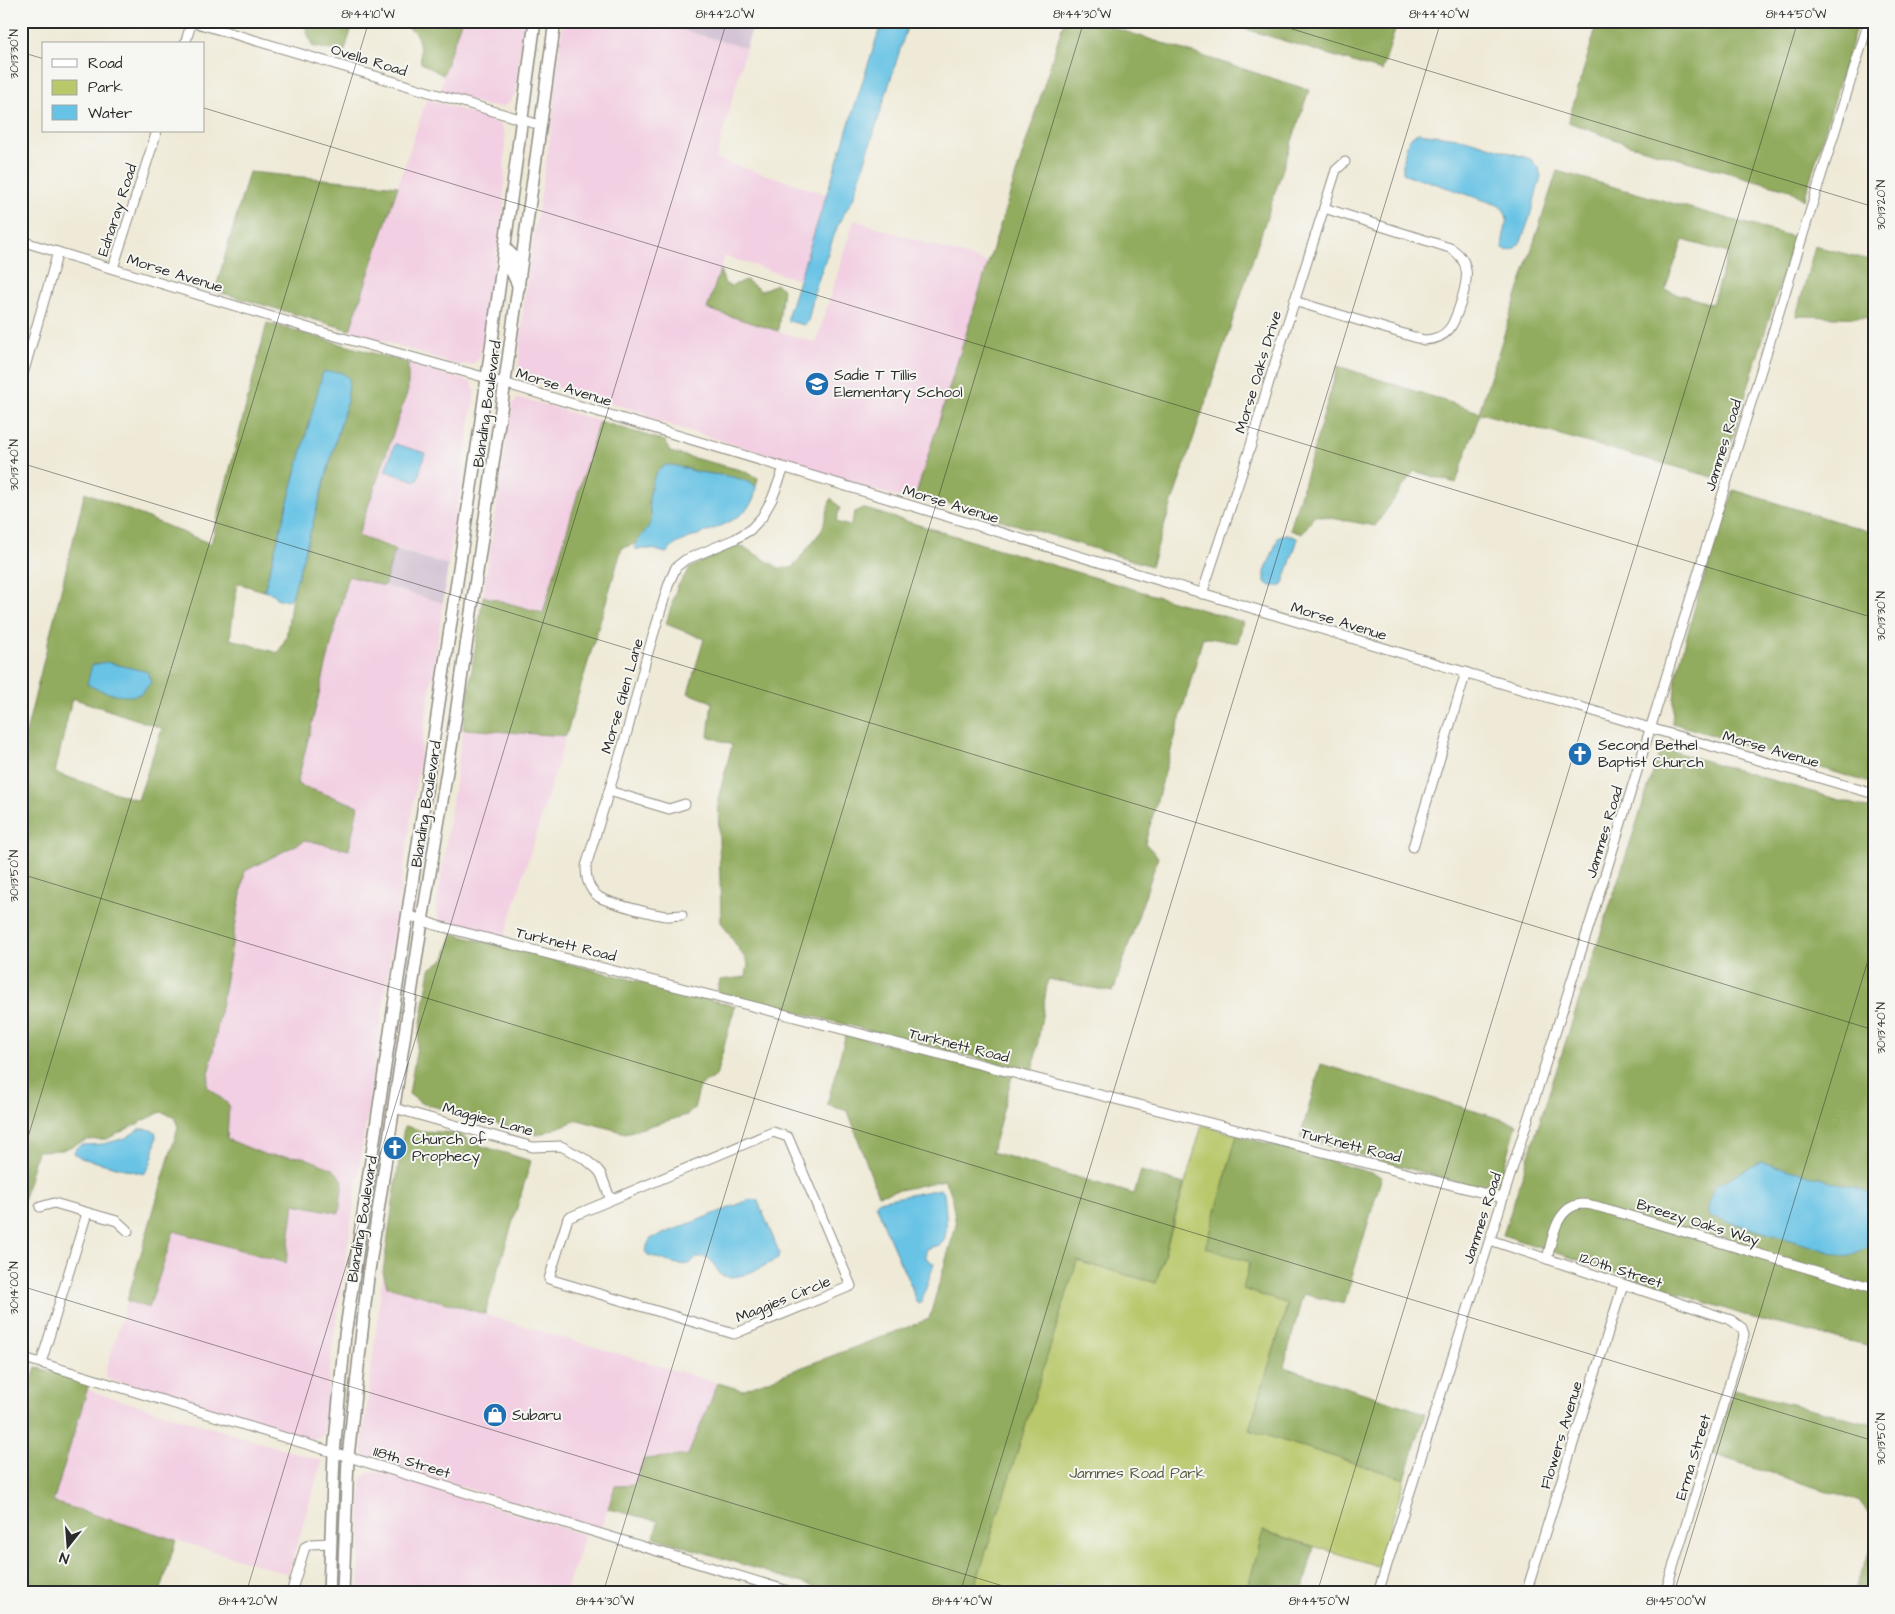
<svg xmlns="http://www.w3.org/2000/svg" width="1895" height="1614" font-family="'Architects Daughter',sans-serif">
<style>
.built{fill:#f2cfe2}
.industrial{fill:#cfbdd0}
.green{fill:#b8c86a;stroke:#727a4a}
.forest{fill:#92ac5e;stroke:#5e6c44;fill-rule:evenodd}
.water{fill:#67c3e5;stroke:#497788}
.lines{fill:none;stroke-linecap:round;stroke-linejoin:round}
.minor-casing{stroke:#8d8a81;stroke-width:11}
.major-casing{stroke:#8d8a81;stroke-width:14}
.minor{stroke:#fff;stroke-width:9}
.major{stroke:#fff;stroke-width:11}
.ticks{fill:none;stroke:#2b2b2b;stroke-width:1;stroke-opacity:0.45}
.labels{text-anchor:middle;stroke-width:4;stroke-linejoin:round;paint-order:stroke}
.street-label{font-size:15px;fill:#2b2b2b;stroke:#f6f6f2}
.poi-label{font-size:15px;fill:#2b2b2b;stroke:#f6f6f2;text-anchor:start}
.park-label{font-size:15px;fill:#555a3e;stroke:#f6f6f2}
.neatline{fill:none;stroke:#2b2b2b;stroke-width:2}
.ticks-label{font-size:12px;text-anchor:middle;fill:#2b2b2b}
</style>
<rect width="100%" height="100%" fill="#f6f6f2"/>
<filter id="ink" filterUnits="userSpaceOnUse"><feTurbulence type="fractalNoise" baseFrequency=".02" numOctaves="2"/><feDisplacementMap in="SourceGraphic" scale="10" xChannelSelector="R" yChannelSelector="G"/><feConvolveMatrix kernelMatrix="1 2 1 2 8 2 1 2 1" color-interpolation-filters="sRGB"/></filter>
<filter id="wash" filterUnits="userSpaceOnUse"><feTurbulence type="fractalNoise" baseFrequency=".0096" numOctaves="4" result="noise"/><feDisplacementMap in="SourceGraphic" scale="20" xChannelSelector="R" yChannelSelector="G"/><feGaussianBlur stdDeviation="1.12" result="paint"/><feColorMatrix in="noise" values="0 0 0 0 0 0 0 0 0 0 0 0 0 0 0 0 0 1.4 0 .05"/><feComposite in="paint" operator="in"/></filter>
<g filter="url(#wash)">
<rect width="100%" height="100%" fill="#efead7"/>
<g class="built">
<path d="M461,21H524L515,94L510,102L503,107L488,106L441,91L443,75Z"/>
<path d="M563,21H651L746,48L716,159L827,194L799,280L725,256L707,309L816,343L854,220L988,263L914,502L777,461L778,458L648,418L645,413L523,377L518,368L525,290L551,130L554,96Z"/>
<path d="M427,98L500,124L505,135L504,205L480,358L472,364L456,365L350,330Z"/>
<path d="M408,363L471,382L475,391L448,565L358,536L408,390Z"/>
<path d="M517,399L528,400L599,421L543,613L483,596L512,404Z"/>
<path d="M348,576L443,603L330,1364L325,1432L319,1439H306L105,1378L106,1370L127,1301L149,1307L174,1231L286,1263L294,1204L338,1213L303,1157L266,1155L227,1139L229,1105L207,1086L245,871L306,840L349,849L357,806L297,784Z"/>
<path d="M463,729L566,736L504,939L453,925L439,919L436,911Z"/>
<path d="M383,1272L388,1286L718,1383L689,1456L644,1459L634,1485L615,1486L601,1528L372,1460L365,1456L362,1448Z"/>
<path d="M87,1390L322,1461L288,1574L52,1502Z"/>
<path d="M380,1472L585,1535L565,1593H359L361,1479L367,1473Z"/>
</g>
<g class="industrial">
<path d="M651,21H754L746,48Z"/>
<path d="M395,549L448,565L443,603L384,586Z"/>
</g>
<path class="green" d="M1202,1125L1237,1135L1206,1248L1250,1262L1243,1289L1288,1303L1249,1430L1405,1479L1378,1566L1264,1531L1248,1587L1254,1593H1080L1055,1585L1052,1593H973L1077,1261L1156,1283Z"/>
<g class="forest">
<path d="M306,21H354L344,53L312,46L305,26Z"/>
<path d="M391,21H461L443,75L421,63C419,35 419,29 391,21Z"/>
<path d="M1064,21H1093L1309,90L1151,566L916,494Z"/>
<path d="M1220,21H1398L1382,71Z"/>
<path d="M1598,21H1858L1804,200L1790,190L1630,145L1568,122Z"/>
<path d="M1557,171L1794,237L1720,479L1480,413L1456,483L1414,471L1375,526L1315,515L1302,534L1290,530L1338,366L1479,412ZM1683,240L1728,253L1712,304L1665,290Z"/>
<path d="M249,172L398,186L350,330L215,291Z"/>
<path d="M1815,246L1874,261V318L1796,316Z"/>
<path d="M720,270L725,284L731,286L746,280L761,291L776,284L783,289L778,331L707,309Z"/>
<path d="M267,323L408,363V390L358,536L395,549L384,586L348,576L297,784L358,806L349,850L306,840L245,871L207,1086L229,1105L227,1139L266,1155L303,1157L333,1169L343,1180L339,1213L294,1204L286,1263L174,1231L149,1308L127,1301L178,1127L174,1116L161,1112L107,1139L87,1140L62,1150L37,1151L21,1209V753L85,492L211,544ZM323,373L347,401L292,597L286,638L278,653L230,639L237,583L264,591ZM72,698L162,728L138,800L55,773Z"/>
<path d="M599,421L665,441L670,452L741,470L758,478L756,486C734,472 707,478 684,467L649,502L652,518L648,529L635,544L622,548L566,736L463,729L483,596L543,613Z"/>
<path d="M1734,490L1874,533V784L1672,723L1676,677L1698,595Z"/>
<path d="M831,498L840,507L836,522L850,526L855,512L862,508L1243,622L1238,643L1203,637L1145,843L1158,857L1113,992L1048,979L1033,1072L717,992L720,980L746,977L748,963L721,922L718,799L732,745L708,736L712,702L688,693L704,639L666,624L677,587L690,568L738,544L779,568H792L822,530Z"/>
<path d="M1665,749L1874,810V1347L1753,1318L1503,1235L1659,754Z"/>
<path d="M453,934L735,1006L716,1076L700,1086L694,1109L687,1115L626,1133L578,1120L538,1135L421,1103L409,1094L430,969L445,958Z"/>
<path d="M846,1034L1012,1076L992,1152L1134,1194L1141,1171L1184,1184L1156,1283L1077,1261L973,1593H834L654,1537L658,1521L608,1509L615,1486L634,1485L644,1459L688,1455L718,1383L742,1390L929,1319L956,1225L951,1193L944,1180L878,1195L848,1111L827,1105Z"/>
<path d="M1321,1064L1517,1124L1498,1189H1482L1300,1138Z"/>
<path d="M406,1126L422,1131L455,1133L482,1146L531,1161L485,1314L387,1286L383,1272L404,1127Z"/>
<path d="M1237,1135L1382,1176L1344,1304L1303,1294L1284,1367L1425,1413L1405,1479L1249,1430L1288,1304L1243,1289L1250,1262L1206,1248Z"/>
<path d="M36,1367L89,1384L53,1502L176,1540L160,1593H21V1415Z"/>
<path d="M1734,1390L1874,1424V1525L1860,1502L1712,1454Z"/>
<path d="M1263,1531L1314,1547L1302,1593H1254L1248,1587Z"/>
<path d="M1874,1544V1593H1853Z"/>
</g>
<g class="water">
<path d="M882,21H909L853,199L839,222L815,289L808,322L804,325L788,321V315Z"/>
<path d="M1418,133L1465,139L1531,159L1539,169L1541,176C1537,190 1526,235 1519,244C1515,249 1509,253 1503,249C1500,232 1516,217 1498,205L1425,180L1410,177L1403,173V159L1409,138Z"/>
<path d="M323,372H340L349,378L347,401L292,597C287,602 283,600 276,598L274,594L264,591Z"/>
<path d="M395,444L425,453L417,481L385,471Z"/>
<path d="M667,465C678,465 685,469 694,471C716,476 737,474 756,486C756,522 704,530 678,543C674,545 670,550 666,553L652,549H635C636,538 647,532 651,522C653,515 649,509 649,502C650,488 653,469 667,465Z"/>
<path d="M1286,534L1297,538V542L1282,586H1271L1265,583V572L1279,536Z"/>
<path d="M106,662L148,672L151,682C148,686 144,692 140,694C128,700 98,691 87,684L92,665Z"/>
<path d="M139,1129C146,1129 152,1128 156,1134C156,1145 152,1167 144,1174L81,1158L74,1153L76,1148L81,1145L103,1144L126,1138Z"/>
<path d="M1761,1162L1874,1193V1243L1847,1257L1709,1216C1707,1205 1711,1194 1716,1185Z"/>
<path d="M940,1189L944,1193C945,1204 950,1237 941,1244C937,1247 931,1246 926,1249V1258L934,1264L921,1303L918,1304C913,1298 914,1292 911,1286C898,1259 886,1232 876,1204L878,1201Z"/>
<path d="M752,1199L758,1201L779,1252L778,1259C762,1266 736,1284 719,1274C715,1265 710,1253 697,1258C693,1260 691,1264 687,1264C675,1266 659,1258 648,1255L645,1251L650,1239Z"/>
</g>
</g>
<g filter="url(#ink)">
<g class="lines">
<g class="minor-casing">
<g id="minor">
<path d="M190,21L540,125"/>
<path d="M185,44L192,21"/>
<path d="M21,241L325,333L487,378L1650,728L1874,794"/>
<path d="M113,268L157,131"/>
<path d="M1294,301L1424,340C1450,339 1454,323 1461,302C1467,282 1473,261 1450,248L1324,208"/>
<path d="M21,381L58,252"/>
<path d="M1202,594L1251,445L1268,385L1336,170L1345,162"/>
<path d="M609,791L669,809L685,804"/>
<path d="M1413,847L1466,672"/>
<path d="M408,915L435,925L1503,1198"/>
<path d="M682,915C677,915 672,916 667,916C655,915 609,903 599,897C588,889 586,878 586,866L627,732L646,659L669,583L676,567L685,560L735,539L750,530L762,517L772,499L784,468"/>
<path d="M394,1108L533,1147L561,1146L585,1159L597,1169L601,1174L610,1198"/>
<path d="M773,1132L788,1137L851,1286L734,1334L549,1279L568,1218Z"/>
<path d="M40,1207L54,1203L117,1221L128,1231"/>
<path d="M1490,1240L1731,1320L1742,1328L1744,1334L1743,1340L1665,1593"/>
<path d="M1547,1259C1552,1240 1556,1205 1583,1204C1592,1204 1601,1208 1610,1210L1874,1288"/>
<path d="M21,1357L795,1593"/>
<path d="M41,1363L87,1213"/>
<path d="M291,1593L305,1547L311,1544L330,1543"/>
<path d="M1378,1593L1596,904L1869,21"/>
<path d="M1526,1593L1623,1285"/>
</g>
</g>
<g class="major-casing">
<g id="major">
<path d="M505,248L513,256L512,272L519,287"/>
<path d="M329,1593L334,1453L345,1335L484,400L535,21"/>
<path d="M343,1593L348,1457L368,1277L422,921L452,741L502,403L555,21"/>
</g>
</g>
<use href="#minor" class="minor"/>
<use href="#major" class="major"/>
</g>
</g>
<path class="ticks" d="M1266,21L1874,207M21,52L44,59M204,108L1874,618M21,463L1874,1030M21,874L1874,1441M21,1160L369,21M21,1286L1026,1593M246,1593L727,21M603,1593L1084,21M960,1593L1441,21M1317,1593L1798,21M1674,1593L1874,941"/>
<defs>
<g id="school-disc" transform="scale(1.25)"><circle r="9.5" fill="#1f6fb2" stroke="#f6f6f2"/><path d="M0-5L7-2L0 1L-7-2ZM-4 1L0 2.5L4 1V4Q0 6-4 4Z" fill="#fff"/></g>
<g id="church-disc" transform="scale(1.25)"><circle r="9.5" fill="#1f6fb2" stroke="#f6f6f2"/><path d="M-1.2-6h2.4v3.5h3.3v2.4h-3.3V6h-2.4V-.1h-3.3v-2.4h3.3Z" fill="#fff"/></g>
<g id="shop-disc" transform="scale(1.25)"><circle r="9.5" fill="#1f6fb2" stroke="#f6f6f2"/><path d="M-5-2.5h2.3a2.7 3.5 0 0 1 5.4 0H5L5.5 6h-11ZM-1.5-2.5h3a1.5 2.3 0 0 0-3 0Z" fill="#fff"/></g>
</defs>
<g fill-rule="evenodd">
<use href="#school-disc" x="817" y="384"/>
<use href="#church-disc" x="1580" y="754"/>
<use href="#church-disc" x="395" y="1148"/>
<use href="#shop-disc" x="495" y="1415"/>
</g>
<g class="labels">
<g class="street-label">
<text transform="translate(369 60) rotate(17)" y="5">Ovella Road</text>
<text transform="translate(117 210) rotate(-72)" y="5">Ednaray Road</text>
<text transform="translate(175 273) rotate(17)" y="5">Morse Avenue</text>
<text transform="translate(1258 372) rotate(-73)" y="5">Morse Oaks Drive</text>
<text transform="translate(564 387) rotate(17)" y="5">Morse Avenue</text>
<text transform="translate(487 404) rotate(-82)" y="5">Blanding Boulevard</text>
<text transform="translate(1723 445) rotate(-73)" y="5">Jammes Road</text>
<text transform="translate(951 504) rotate(17)" y="5">Morse Avenue</text>
<text transform="translate(1339 621) rotate(17)" y="5">Morse Avenue</text>
<text transform="translate(622 696) rotate(-74)" y="5">Morse Glen Lane</text>
<text transform="translate(1771 749) rotate(16)" y="5">Morse Avenue</text>
<text transform="translate(426 804) rotate(-81)" y="5">Blanding Boulevard</text>
<text transform="translate(1604 832) rotate(-73)" y="5">Jammes Road</text>
<text transform="translate(566 944) rotate(14)" y="5">Turknett Road</text>
<text transform="translate(959 1045) rotate(14)" y="5">Turknett Road</text>
<text transform="translate(488 1119) rotate(15)" y="5">Maggies Lane</text>
<text transform="translate(1351 1145) rotate(14)" y="5">Turknett Road</text>
<text transform="translate(1482 1218) rotate(-72)" y="5">Jammes Road</text>
<text transform="translate(362 1219) rotate(-81)" y="5">Blanding Boulevard</text>
<text transform="translate(1698 1222) rotate(17)" y="5">Breezy Oaks Way</text>
<text transform="translate(1621 1270) rotate(18)" y="5">120th Street</text>
<text transform="translate(783 1299) rotate(-22)" y="5">Maggies Circle</text>
<text transform="translate(1561 1435) rotate(-73)" y="5">Flowers Avenue</text>
<text transform="translate(1693 1457) rotate(-73)" y="5">Erma Street</text>
<text transform="translate(412 1462) rotate(17)" y="5">118th Street</text>
</g>
<g class="poi-label">
<text x="834" y="380">Sadie T Tillis<tspan x="834" dy="17">Elementary School</tspan></text>
<text x="1598" y="750">Second Bethel<tspan x="1598" dy="17">Baptist Church</tspan></text>
<text x="412" y="1144">Church of<tspan x="412" dy="17">Prophecy</tspan></text>
<text x="512" y="1420">Subaru</text>
</g>
<g class="park-label">
<text x="1137" y="1478">Jammes Road Park</text>
</g>
</g>
<rect width="1895" height="1614" fill="none" stroke="#f6f6f2" stroke-width="55"/>
<rect x="42" y="42" width="162" height="90" fill="#f6f6f2" stroke="#a5a5a2"/>
<rect x="52" y="59" width="25" height="8" fill="#ffffff" stroke="#a5a5a2"/>
<text x="88" y="68" font-size="15" fill="#2b2b2b">Road</text>
<rect x="52" y="80" width="25" height="15" fill="#b8c86a" stroke="#a5a5a2"/>
<text x="88" y="92" font-size="15" fill="#2b2b2b">Park</text>
<rect x="52" y="105" width="25" height="15" fill="#67c3e5" stroke="#a5a5a2"/>
<text x="88" y="118" font-size="15" fill="#2b2b2b">Water</text>
<g transform="translate(68 1546) rotate(197)" stroke="#f6f6f2" stroke-width="4" paint-order="stroke">
<path d="M0-4L9 19L0 12L-9 19Z" fill="#2b2b2b"/>
<text y="-8" font-size="14" font-weight="bold" text-anchor="middle" fill="#2b2b2b">N</text>
</g>
<rect x="28" y="28" width="1840" height="1558" class="neatline"/>
<g class="ticks-label">
<text x="368" y="18">81°44'10"W</text>
<text x="725" y="18">81°44'20"W</text>
<text x="1082" y="18">81°44'30"W</text>
<text x="1439" y="18">81°44'40"W</text>
<text x="1796" y="18">81°44'50"W</text>
<text transform="translate(14 54) rotate(-90)" y="4">30°13'30"N</text>
<text transform="translate(1881 205) rotate(-90)" y="4">30°13'20"N</text>
<text transform="translate(14 465) rotate(-90)" y="4">30°13'40"N</text>
<text transform="translate(1881 616) rotate(-90)" y="4">30°13'30"N</text>
<text transform="translate(14 876) rotate(-90)" y="4">30°13'50"N</text>
<text transform="translate(1881 1028) rotate(-90)" y="4">30°13'40"N</text>
<text transform="translate(14 1288) rotate(-90)" y="4">30°14'00"N</text>
<text transform="translate(1881 1439) rotate(-90)" y="4">30°13'50"N</text>
<text x="248" y="1605">81°44'20"W</text>
<text x="605" y="1605">81°44'30"W</text>
<text x="962" y="1605">81°44'40"W</text>
<text x="1319" y="1605">81°44'50"W</text>
<text x="1676" y="1605">81°45'00"W</text>
</g>
</svg>
